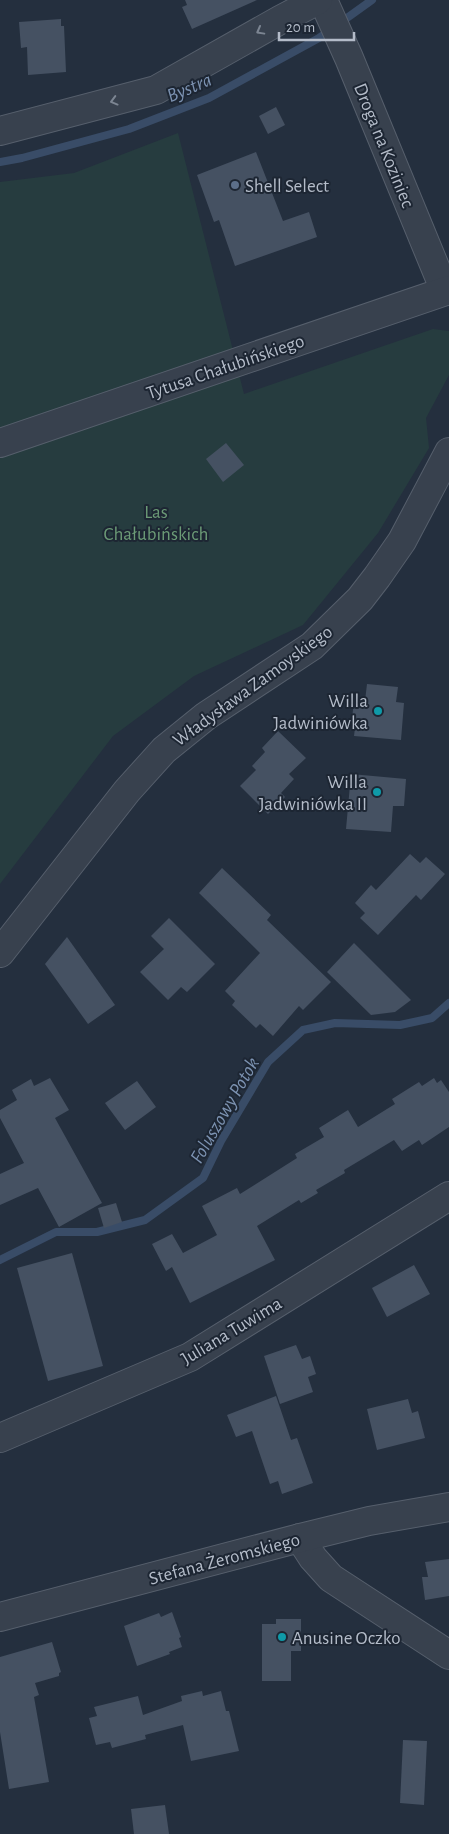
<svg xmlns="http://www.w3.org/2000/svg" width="449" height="1834" font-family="'Alegreya Sans',sans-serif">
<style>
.green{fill:#263c3f}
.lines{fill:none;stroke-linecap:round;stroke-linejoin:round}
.stream{stroke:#394c67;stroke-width:8}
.building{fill:#455162}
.minor-casing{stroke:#565f6c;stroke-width:30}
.tertiary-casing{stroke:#565f6c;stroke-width:30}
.minor{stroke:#38414e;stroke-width:28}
.tertiary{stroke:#38414e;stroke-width:28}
.oneway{stroke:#7c8592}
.service-dot{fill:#5c6f8a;stroke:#1d2633;stroke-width:2}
.culture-dot{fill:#0f9aa8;stroke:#1d2633;stroke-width:2}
.labels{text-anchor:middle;stroke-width:4;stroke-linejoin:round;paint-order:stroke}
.street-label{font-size:19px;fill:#b4bcc9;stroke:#1d2633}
.poi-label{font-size:19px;fill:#b4bcc9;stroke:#1d2633;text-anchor:start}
.park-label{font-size:19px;fill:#6b9a76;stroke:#1d2633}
.water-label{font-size:20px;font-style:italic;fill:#7c92b1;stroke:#1d2633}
</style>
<rect width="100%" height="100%" fill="#242f3e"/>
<path class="green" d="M178,133L244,394L433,329L449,331V375L426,418L429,448L378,533L303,625L194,676L113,736L0,884V182L74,173Z"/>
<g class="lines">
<g class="stream">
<path d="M0,162L22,158L129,129L209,98L319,38L372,0"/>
<path d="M0,1260L56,1232H97L145,1220L203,1178L221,1141L268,1062L303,1030L335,1023L400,1025L432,1018L449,1003"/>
</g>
</g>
<g class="building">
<path d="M185,0H257L192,29L182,7L187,5Z"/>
<path d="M61,19V26H64L66,72L28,75L27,47L21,48L19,22Z"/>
<path d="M276,107L285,125L268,134L259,116Z"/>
<path d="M256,152L283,221L309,212L317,237L235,266L219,220L214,222L197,175Z"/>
<path d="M226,443L244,465L223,482L206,459Z"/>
<path d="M367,684L398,687L396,702L404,703L401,740L354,736L356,719H352L354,700L365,701Z"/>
<path d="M278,731L306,758L289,774L294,779L281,793L285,797L268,814L240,786L256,770L252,766L265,752L262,748Z"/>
<path d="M351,774L406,779L404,806H393L391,832L346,829Z"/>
<path d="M410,854L420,863L426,857L445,874L421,900L416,895L378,935L360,918L365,913L355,903L371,885L376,890Z"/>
<path d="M222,868L271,915L267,920L331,982L303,1010L299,1006L273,1036L260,1024L256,1028L232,1005L235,1001L225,991L260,953L199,893Z"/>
<path d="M169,918L215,964L187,992L181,987L168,1000L140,972L164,949L151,936Z"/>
<path d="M67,937L115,1005L88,1024L45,964Z"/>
<path d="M354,943L411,1000L395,1012L371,1015L327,972Z"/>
<path d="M50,1078L69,1110L55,1118L102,1203L59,1227L38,1188L0,1205V1174L24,1163L0,1118V1110L17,1100L12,1090L31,1079L34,1086Z"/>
<path d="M434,1078L437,1083L441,1080L449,1092V1127L422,1145L419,1140L402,1151L394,1140L344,1170L345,1173L316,1190L318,1193L301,1203L299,1200L257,1226L275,1260L190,1303L172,1267L166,1271L152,1244L172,1234L183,1253L217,1235L202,1206L237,1188L240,1194L297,1158L295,1154L324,1137L319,1128L348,1110L358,1127L395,1104L392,1099L419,1082L422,1086Z"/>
<path d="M137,1081L156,1107L125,1130L105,1103Z"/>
<path d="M116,1203L122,1222L104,1228L98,1208Z"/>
<path d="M72,1253L103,1366L48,1381L17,1268Z"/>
<path d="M414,1265L430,1294L387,1317L372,1288Z"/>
<path d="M296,1345L302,1359L310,1356L316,1374L308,1377L313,1392L280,1404L264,1356Z"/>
<path d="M276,1396L291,1440L297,1438L313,1483L282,1494L278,1481L270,1484L252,1431L236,1437L227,1415Z"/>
<path d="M408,1399L412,1413L418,1411L425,1438L377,1450L367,1409Z"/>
<path d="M449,1559V1596L425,1600L422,1577H428L425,1562Z"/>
<path d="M172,1612L181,1637L179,1638L182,1647L169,1652L170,1654L137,1666L124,1626L159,1613L161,1617Z"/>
<path d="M276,1619H301V1651H291V1681H262V1624H276Z"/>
<path d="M52,1642L61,1672L59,1673V1676L35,1683L39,1695L34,1697L49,1782L9,1789L0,1732V1657Z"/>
<path d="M202,1691L203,1696L221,1691L226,1711H229L239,1751L191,1761L183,1725L145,1735L146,1739L112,1748L110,1742L96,1745L89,1718L97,1716L94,1707L138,1696L143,1715L182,1701L181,1696Z"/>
<path d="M403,1740L427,1741L424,1805L400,1803Z"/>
<path d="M165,1805L169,1834H134L131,1809Z"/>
</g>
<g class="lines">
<g class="minor-casing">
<g id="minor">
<path d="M323,0L349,58L445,291"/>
<path d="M0,131L156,90L280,20L318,0"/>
<path d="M0,1438L190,1357L449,1196"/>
<path d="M300,1538L313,1558L331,1578L449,1655"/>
<path d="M0,1617L300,1538L369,1521L449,1507"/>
</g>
</g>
<g class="tertiary-casing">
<g id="tertiary">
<path d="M0,443L449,290"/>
<path d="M0,953L127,791L164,750L206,716L312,646L360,599L377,577L402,541L449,452"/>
</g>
</g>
<use href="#minor" class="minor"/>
<use href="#tertiary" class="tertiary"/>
</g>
<defs><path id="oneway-chevron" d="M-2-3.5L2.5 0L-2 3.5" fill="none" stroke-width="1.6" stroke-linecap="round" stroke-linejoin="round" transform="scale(1.25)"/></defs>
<g class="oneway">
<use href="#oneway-chevron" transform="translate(260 31) rotate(151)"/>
<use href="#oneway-chevron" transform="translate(114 101) rotate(165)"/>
</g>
<circle class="service-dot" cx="235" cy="185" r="5"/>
<g class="culture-dot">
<circle cx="378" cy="711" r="5"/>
<circle cx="377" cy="792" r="5"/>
<circle cx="282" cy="1637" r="5"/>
</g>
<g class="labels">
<g class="street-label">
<text transform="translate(385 145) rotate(68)" y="7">Droga na Koziniec</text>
<text transform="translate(225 366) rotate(-19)" y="7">Tytusa Chałubińskiego</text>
<text transform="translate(252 685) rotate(-36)" y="7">Władysława Zamoyskiego</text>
<text transform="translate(231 1330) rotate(-31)" y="7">Juliana Tuwima</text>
<text transform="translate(224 1558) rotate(-15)" y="7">Stefana Żeromskiego</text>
</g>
<g class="poi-label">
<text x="245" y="192">Shell Select</text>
<text x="368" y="707" text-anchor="end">Willa<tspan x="368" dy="22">Jadwiniówka</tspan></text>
<text x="367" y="788" text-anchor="end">Willa<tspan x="367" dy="22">Jadwiniówka II</tspan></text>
<text x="292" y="1644">Anusine Oczko</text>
</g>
<g class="park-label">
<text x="156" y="518">Las<tspan x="156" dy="22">Chałubińskich</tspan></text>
</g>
<g class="water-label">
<text transform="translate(189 87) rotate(-23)" y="7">Bystra</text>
<text transform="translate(224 1110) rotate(-60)" y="7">Foluszowy Potok</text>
</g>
</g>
<path d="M279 32v8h75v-8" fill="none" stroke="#b4bcc9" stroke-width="2.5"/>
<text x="286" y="32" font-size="15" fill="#b4bcc9" stroke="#1d2633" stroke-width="4" paint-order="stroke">20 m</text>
</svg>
